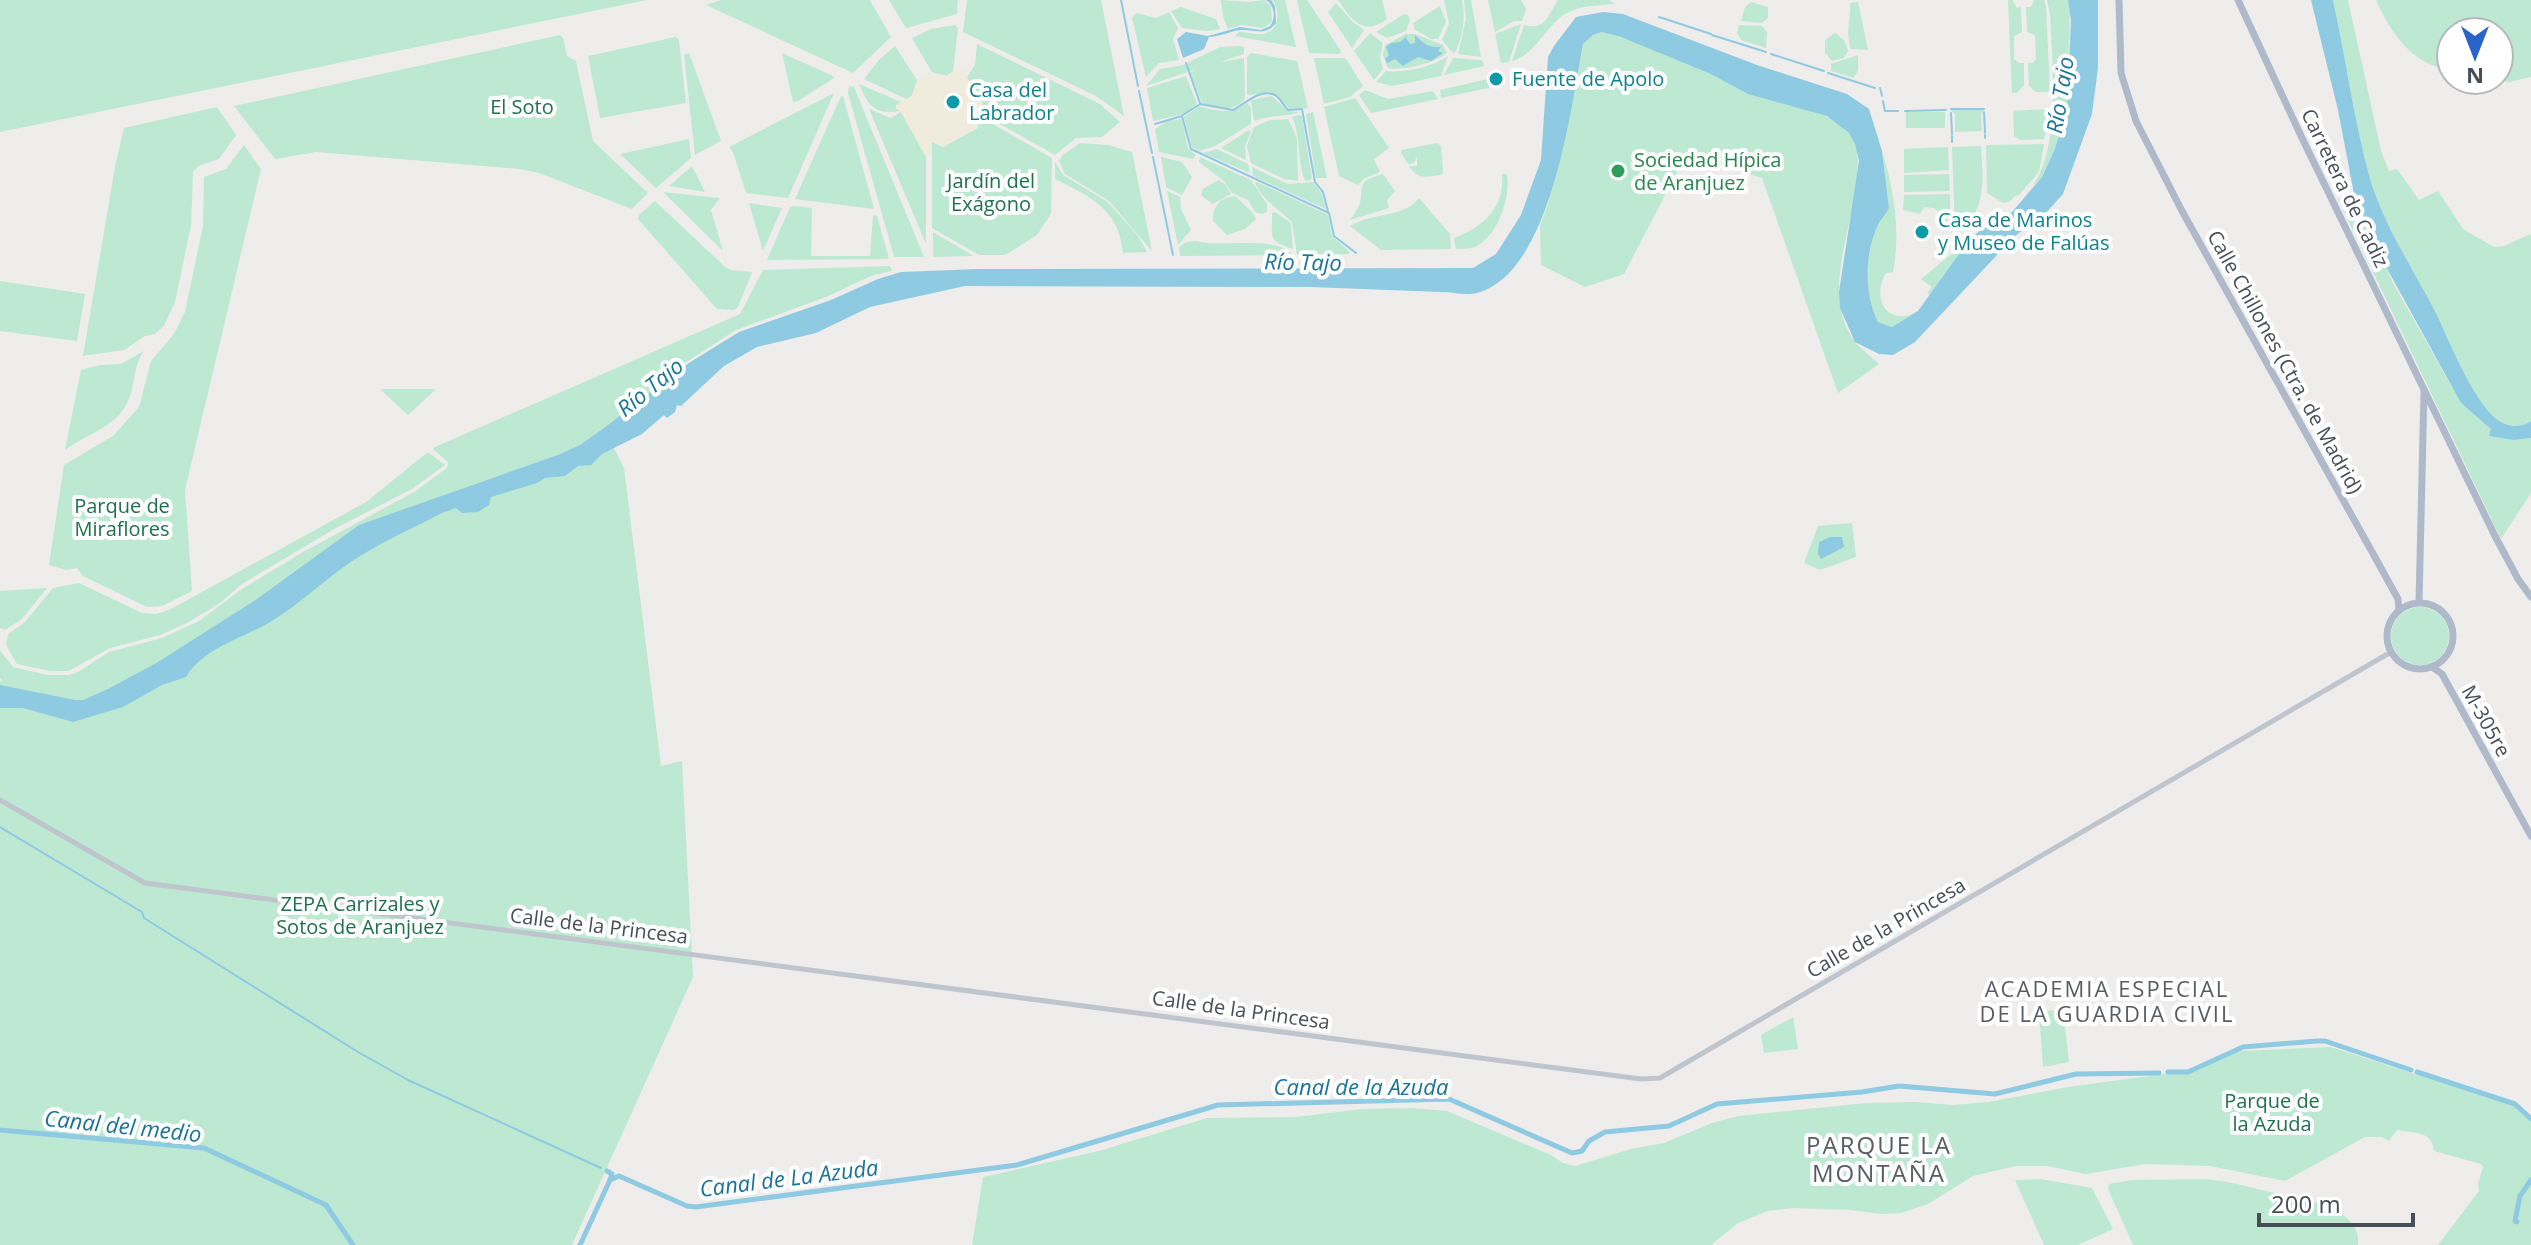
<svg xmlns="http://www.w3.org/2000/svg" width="2531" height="1245" font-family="'Open Sans',sans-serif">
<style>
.green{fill:#bde9d2}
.sand{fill:#efebdd}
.water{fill:#8ecae2}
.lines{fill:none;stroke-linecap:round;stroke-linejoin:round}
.stream{stroke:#8ecae2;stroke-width:2}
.canal{stroke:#8ecae2;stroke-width:5}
.minor{stroke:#bec5cd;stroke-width:5}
.major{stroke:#aeb9c9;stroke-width:7}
.culture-dot{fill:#0f9aa8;stroke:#fff;stroke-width:3}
.leisure-dot{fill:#2e9e5b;stroke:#fff;stroke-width:3}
.labels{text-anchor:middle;stroke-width:8;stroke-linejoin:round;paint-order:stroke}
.culture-label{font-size:20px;fill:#0d838f;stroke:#fff;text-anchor:start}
.park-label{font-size:20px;fill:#1f714e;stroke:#fff}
.leisure-label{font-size:20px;fill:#27864d;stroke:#fff;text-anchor:start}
.street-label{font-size:20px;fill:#464e57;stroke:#fff}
.water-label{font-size:22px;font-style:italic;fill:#197397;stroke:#fff}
.neighbourhood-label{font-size:22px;letter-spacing:2px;fill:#595c60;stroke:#fff}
.quarter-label{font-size:24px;letter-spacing:2px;fill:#595c60;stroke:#fff}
</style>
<rect width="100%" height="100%" fill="#efecec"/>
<g class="green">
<path d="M0,0H647L0,132Z"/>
<path d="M721,0H870L891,37L853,73L706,5Z"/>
<path d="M889,0H958L957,14L906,28Z"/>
<path d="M967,0H1101L1124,116L1096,96L963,32Z"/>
<path d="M1221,0L1249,2L1264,0L1271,6L1272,22L1263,28L1241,25L1228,29L1223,17Z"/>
<path d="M1273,0H1285L1296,47L1235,36L1239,32C1246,32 1252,34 1259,34C1279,34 1281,14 1273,0Z"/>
<path d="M1297,0H1307L1341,51L1340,54L1309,53Z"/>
<path d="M1338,0H1382L1387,19C1363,37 1352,20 1338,0Z"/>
<path d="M1444,0H1462C1466,17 1463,39 1454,54L1442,40L1449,24Z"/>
<path d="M1464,0H1471L1481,57L1458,54L1466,19Z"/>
<path d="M1488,0H1521L1526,9L1522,21H1514L1495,32Z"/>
<path d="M1558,0H1609L1615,4C1598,6 1583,4 1565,14C1546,26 1534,56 1512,61L1524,25C1546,31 1548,15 1558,0Z"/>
<path d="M2008,0H2012L2017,8L2021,7L2022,32L2014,36V59L2019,63H2024V85L2017,93H2012Z"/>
<path d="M2034,0H2044L2046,6L2050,92H2036L2029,86L2028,63H2033L2036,59L2035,35L2027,32L2026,7H2031Z"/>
<path d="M2047,0H2068L2070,11L2067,111L2054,151L2042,177L2031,188C2062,148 2052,63 2050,14Z"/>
<path d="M2333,0H2348L2381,151L2389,171L2397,169L2419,200L2438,191L2463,229L2494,247L2504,246L2531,234V421C2519,429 2504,427 2493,416C2471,396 2450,343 2437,315C2414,270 2385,228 2370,179C2354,121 2346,59 2333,0Z"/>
<path d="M2376,0H2531V77L2509,82L2498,80L2499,32H2451V71C2411,63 2392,35 2376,0Z"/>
<path d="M1751,2L1768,7V18L1762,23L1741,21L1745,7Z"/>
<path d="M1858,2L1868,50L1851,49C1845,30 1851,22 1850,3Z"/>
<path d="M1336,3L1352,21L1364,30L1352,48L1328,12Z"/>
<path d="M1440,6L1446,22L1438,39H1431L1414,29L1413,23Z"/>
<path d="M1181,7L1216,19L1220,29L1207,31L1182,28L1171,11Z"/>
<path d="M1136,13L1156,18L1169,12L1178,28L1173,39L1179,60L1159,63L1146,77L1132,18Z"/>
<path d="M1404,14L1408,15L1410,20L1406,31L1387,38L1376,32Z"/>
<path d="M1521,24L1509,62L1501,63L1495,34Z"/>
<path d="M1739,25L1762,26L1767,32L1766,48L1741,40L1737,33Z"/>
<path d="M948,26L955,25L958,28L953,71L946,76L932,72L912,38L931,29Z"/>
<path d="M1603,32C1641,42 1680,59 1716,76C1727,81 1736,89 1748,93C1778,104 1835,108 1852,137C1860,152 1858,168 1856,185C1851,234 1820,300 1857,344C1863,351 1872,357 1879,364L1838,393L1762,178L1686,155L1624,274L1585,287L1541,265L1540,226L1549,201L1565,141L1583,44L1593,35Z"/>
<path d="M1370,33L1383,43L1380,57L1383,69L1374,80L1354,51Z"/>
<path d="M1835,33L1844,40L1848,51L1844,58L1832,61L1825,53V40Z"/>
<path d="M1406,34H1415L1443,45L1447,53C1435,63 1403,71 1388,68L1383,55L1385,45Z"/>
<path d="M560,35L563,38L567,56L576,61L593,141L648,193L632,209L539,173L520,169L316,152L275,159L234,106Z"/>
<path d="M676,37L679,40L686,103L600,118L588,56Z"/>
<path d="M977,44L1100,104L1120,122L1102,137L1076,138L1055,155L991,119L967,77L975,65Z"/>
<path d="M895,46L917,80L912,96L906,99L864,79L879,60Z"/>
<path d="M1240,46L1244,47V54L1220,62L1244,58L1245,98C1235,113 1216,109 1202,103L1190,73L1194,70L1146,86L1160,69L1183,65L1220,47Z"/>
<path d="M689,53L721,141L695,155L684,55Z"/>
<path d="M782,53L833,76L834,78L798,101L793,102Z"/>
<path d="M1251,53L1297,61L1308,108L1290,109L1272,93L1247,95V57Z"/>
<path d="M1858,55V70L1854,78L1831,71V64Z"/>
<path d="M1448,56L1441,76L1392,86L1376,82L1386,71C1406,73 1432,67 1448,56Z"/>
<path d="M1343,58L1346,59L1363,86L1350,97L1324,104L1314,58Z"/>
<path d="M1453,58L1482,60L1484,66L1444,75Z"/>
<path d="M1186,76L1197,104L1184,114L1153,121L1147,88Z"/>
<path d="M1487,79L1489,88L1441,98L1440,90Z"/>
<path d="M859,84L901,102L897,105L899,111C874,115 868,105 859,84Z"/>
<path d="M849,86L854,87L924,257H894L848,93Z"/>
<path d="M1365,90L1388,99L1433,91L1438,99L1371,113L1359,95Z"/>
<path d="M834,93L788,198L746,193L733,152L729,147Z"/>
<path d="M841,96H843L874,209L795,199Z"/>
<path d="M1272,96L1288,111L1301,112C1284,117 1271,115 1254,121L1251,100Z"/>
<path d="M1355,98L1389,148L1374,159L1380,172L1365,178L1358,185L1339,176L1324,107Z"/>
<path d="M1247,103L1251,108V124L1215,146L1199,151L1192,147L1184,117L1199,106C1217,112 1232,114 1247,103Z"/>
<path d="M217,107L236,135L219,159L198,166L193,172L191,225L175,302L164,326L155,334L145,336L124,350L83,356L115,167L124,128Z"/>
<path d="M869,109L891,118L901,112L926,157V244Z"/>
<path d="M1984,109L1981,114L1982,131L1955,132V114L1951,110Z"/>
<path d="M2049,109L2044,139L2020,140L2014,136L2013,111Z"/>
<path d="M1313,112L1327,178H1316L1306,114Z"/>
<rect x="1906" y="112" width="39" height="16"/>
<path d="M977,115L1052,158L1051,214L1037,235L1005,255H979L932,228V142L943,147L977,128Z"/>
<path d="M1299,115L1302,116L1312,178L1310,180L1305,181C1296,158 1302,139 1292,117Z"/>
<path d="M1182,119L1188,148L1196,155L1193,159L1159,152L1155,129L1168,121Z"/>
<path d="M1288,119L1297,138L1298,181L1284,179L1251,163L1247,146L1254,127L1270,120Z"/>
<path d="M1249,130L1251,132L1245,146L1246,160L1221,148Z"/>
<path d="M689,139L691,158L656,188L620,154Z"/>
<path d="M1080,143L1108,145L1132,152L1152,251L1109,201L1065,174L1059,161L1063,155Z"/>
<path d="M1437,143L1441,146L1443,172L1441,175C1425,177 1418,180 1409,166H1417V156L1414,163L1408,164L1401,153L1402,150Z"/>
<path d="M2044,144L2039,172L2018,196L2016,195L2009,202L2003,203L1987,193L1986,145Z"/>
<path d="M244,145L261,169L185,490L192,591L162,606L147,607L83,576L77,568L66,570L49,565L64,465L113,436L139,407L151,361L174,334L185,312L203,226L204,177L226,169Z"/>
<path d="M1981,146C1983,178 1987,206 1962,230L1955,227L1952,147Z"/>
<path d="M1948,147L1949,170L1904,173V149Z"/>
<path d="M1217,149L1248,164L1250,173L1203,153Z"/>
<path d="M1882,151C1894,190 1901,231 1893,272L1886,273C1870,300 1889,328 1918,311L1892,327L1878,322C1864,294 1864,252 1879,223C1882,218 1886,214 1889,208Z"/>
<path d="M1161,157L1182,162L1192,177L1182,195L1166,187Z"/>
<path d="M1200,157L1251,180L1267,204V212L1262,214L1255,212L1248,200L1232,193L1224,181L1199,162Z"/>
<path d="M1055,162L1063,175L1108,202L1138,236L1147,252L1123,253C1119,209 1091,197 1055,179Z"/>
<path d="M692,166L705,192L669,186Z"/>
<path d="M1252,167L1288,184L1313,182L1321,192L1326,209L1253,176Z"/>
<path d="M1383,174L1395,191L1387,200L1389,208L1350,220C1353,216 1356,212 1358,208C1367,188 1351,183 1383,174Z"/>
<path d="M1502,174H1507C1511,197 1498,236 1475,247C1469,249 1462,249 1456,249L1454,238C1483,227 1505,208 1502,174Z"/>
<path d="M1949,174L1950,191L1904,192V175Z"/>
<path d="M1218,180L1225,184L1231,194L1213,204L1201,195L1203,189Z"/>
<path d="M1257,182L1328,215L1332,236L1349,251V254L1297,255L1292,222C1279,209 1263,201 1255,183Z"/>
<path d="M1167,191L1180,197L1181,209L1191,230L1178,245Z"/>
<path d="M663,192L720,198L711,210L723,251Z"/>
<path d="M1950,194V226L1938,220L1940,213L1934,208L1924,207L1920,214L1903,210L1904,195Z"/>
<path d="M2354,194L2393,283L2461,403L2492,429L2489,435L2514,440L2531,438V493L2501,539L2338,199Z"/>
<path d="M1235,196L1253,213L1256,219L1245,229L1227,235L1213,221C1213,205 1220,198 1235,196Z"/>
<path d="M1419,198L1450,234L1451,249L1381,250L1350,226C1372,212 1402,219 1419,198Z"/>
<path d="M655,201L724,266L730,270L752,272L738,307L734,310L717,309L638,219L639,215Z"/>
<path d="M749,203L782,208L763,251Z"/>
<path d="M794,206L812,208L811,256H870L873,215L877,216L889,259L767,260L790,207Z"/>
<path d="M1275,212L1291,223L1293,249C1266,240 1273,237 1272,213Z"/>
<path d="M933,232L972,255L973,256L933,257Z"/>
<path d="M1978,232L1964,247L1930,295L1927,293L1932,287L1921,279Z"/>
<path d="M1196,241C1223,248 1276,235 1293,255L1180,256L1179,247L1186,242Z"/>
<path d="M890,266L892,271L873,275L826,297L736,330L677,368L646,397L604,428L624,468L661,766L682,761L693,977L572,1245H0V681H3L0,678V650L13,667L48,675H69L78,672L109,652L162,638L199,621L242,589L303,552L414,492L447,468L448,462L433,449L435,447L740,314L763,270Z"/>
<path d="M0,281L85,294L77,341L0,331Z"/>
<path d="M144,351C132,367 136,388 126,405C114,428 84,435 65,450L81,370L100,365L121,364Z"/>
<path d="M380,389H436L408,415Z"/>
<path d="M428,452L445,465L412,489L336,528L242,584L220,603L187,623L160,635L110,648L69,671H50L17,664L6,645L8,634L25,622L53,588L79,583L142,613L156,614L171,609L366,502Z"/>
<path d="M1852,523L1856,557L1820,570L1804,563L1818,526Z"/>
<path d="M47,588L22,619L5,630L0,628V591Z"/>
<circle cx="2420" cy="636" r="29"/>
<path d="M2063,1010L2069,1062L2043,1067L2039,1011Z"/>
<path d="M1793,1017L1798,1049L1764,1053L1761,1035Z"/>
<path d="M2331,1047L2514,1106L2531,1120V1245H2438L2479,1191L2478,1184L2483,1167L2481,1164L2434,1151C2433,1131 2414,1133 2397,1130L2389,1141L2382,1137H2365L2285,1181L2210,1166L2145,1164L2086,1174L2047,1166H2016L1973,1176L1928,1204L1901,1213L1882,1214L1850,1210L1794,1208L1767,1211L1738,1223L1711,1245H972L983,1177L1099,1151L1207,1118L1296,1117L1362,1109L1412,1108L1447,1111L1551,1155L1563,1163L1575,1166L1631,1149L1664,1143L1712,1123L1738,1116L1866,1103L1915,1102L1953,1105L1988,1102L2068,1087L2164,1074H2186L2240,1051Z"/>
<path d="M2041,1179L2092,1188L2113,1229L2078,1245H2044L2015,1180Z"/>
<path d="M2203,1179C2226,1180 2248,1187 2270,1192C2297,1198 2363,1206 2358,1245H2133L2108,1189L2109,1184L2132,1180Z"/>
</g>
<path class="sand" d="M962,67L966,69L967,77L991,119L989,122L978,115V128L943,147L932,142V156L926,157L901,112L896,109V105L912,96L917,81L932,73L946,76Z"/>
<g class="water">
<path d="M1266,0H1271L1275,6L1276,23C1265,37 1256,29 1241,30C1230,31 1220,37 1209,37L1204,49L1183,58L1177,39L1186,32L1208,36L1240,27L1261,30L1270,26C1276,18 1275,6 1266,0Z"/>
<path d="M2068,0H2098V68L2092,114L2063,194L2044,215L2015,236L1915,342L1893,355L1879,354L1855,342L1840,308L1839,292L1859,161L1855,144L1849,133L1827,116L1748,94L1711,74L1621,37L1602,32L1593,35L1583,44C1571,107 1552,273 1477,293C1466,296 1453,292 1441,292C1398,290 1355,289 1312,287L965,286L870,307L816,333L757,347L724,366L681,406L677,405L675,412L667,418L664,415L642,434L602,454L591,465L578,466L565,476L545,478L537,483L491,497L489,505L478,512L462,513L456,508L442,513C415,527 386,540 360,556C329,575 303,602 272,621C244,638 203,648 186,677L162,685L123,707L73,722L23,708H0V685L75,700H83L108,689L158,662L257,599L359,525L558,455L580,445L604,428L689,363L739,332L831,300L878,279L901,272L978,269L1473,268L1496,254L1521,215L1541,160L1548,57L1554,46L1576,17L1603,12L1623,14L1757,65L1847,94L1869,109L1882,151L1889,208C1886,214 1882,218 1879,223C1864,252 1864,294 1878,322L1892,327L1918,311L1964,247L1978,232L2012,212L2042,177L2054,151L2067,111L2071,20Z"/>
<path d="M2311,0H2333C2346,59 2354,121 2370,179C2385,228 2414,270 2437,315C2450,343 2471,395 2493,416C2504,427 2519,429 2531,421V438L2514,440L2489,436L2491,429L2461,403L2379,254L2354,194L2338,110Z"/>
<path d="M1408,35L1406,38L1410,44L1415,43V35C1423,43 1428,48 1441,47L1438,51L1443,53L1431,61L1418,57L1403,66L1395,59L1387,63L1385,59L1389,55L1386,47L1391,43L1400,42Z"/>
<path d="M1830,537H1842L1844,547L1821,559L1818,554L1819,542Z"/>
</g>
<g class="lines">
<g class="stream">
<path d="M1121,0L1138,86"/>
<path d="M1659,17L1711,34"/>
<path d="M1712,35L1766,52"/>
<path d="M1771,54L1824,71"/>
<path d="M1186,63L1200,103"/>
<path d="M1828,73L1875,88"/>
<path d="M1880,88L1882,96"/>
<path d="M1139,91L1152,153"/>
<path d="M1883,101L1885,111H1898"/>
<path d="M1951,109H1984"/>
<path d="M1905,111L1946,110"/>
<path d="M1984,112L1985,133"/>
<path d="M1951,113L1952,134"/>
<path d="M1183,115L1200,104L1233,110C1245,104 1260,88 1275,95C1280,98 1284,106 1288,110L1302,109L1315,182L1323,192L1328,211"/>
<path d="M1155,124L1182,116L1191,149L1329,213L1334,236L1356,253"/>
<path d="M1985,135V138"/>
<path d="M1952,136V142"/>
<path d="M1153,157L1173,255"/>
<path d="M0,827L142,912L144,918L358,1052L408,1080L601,1168"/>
</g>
<g class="canal">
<path d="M2168,1072H2188L2243,1047L2317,1041H2325L2411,1070"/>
<path d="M2417,1072L2515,1104L2531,1119"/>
<path d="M0,1130L204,1148L326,1205L353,1245"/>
<path d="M610,1180L619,1176L687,1206L696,1207L1017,1165L1218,1105L1449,1099L1572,1153L1582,1151L1589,1141L1605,1132L1669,1126L1717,1104L1862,1092L1899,1086L1995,1094L2076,1074L2159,1073"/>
<path d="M2517,1222L2515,1221L2520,1196L2531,1180"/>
<path d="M580,1245L610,1180L612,1174L607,1171"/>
</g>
<path class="minor" d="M0,800L145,883L1641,1079L1660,1078L2391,652"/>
<g class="major">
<path d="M2119,0L2121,73L2136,121L2182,211L2376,559L2398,599L2399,610"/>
<path d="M2238,0L2302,138L2495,536L2518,579L2531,597"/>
<path d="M2419,602L2424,392"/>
<circle cx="2420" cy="636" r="33"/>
<path d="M2432,667L2442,674L2531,836"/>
</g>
</g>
<g class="culture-dot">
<circle cx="1496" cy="79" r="8"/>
<circle cx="953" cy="102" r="8"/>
<circle cx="1922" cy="232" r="8"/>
</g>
<circle class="leisure-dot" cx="1618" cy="171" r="8"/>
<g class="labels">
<g class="culture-label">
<text x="1512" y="86">Fuente de Apolo</text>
<text x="969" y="97">Casa del<tspan x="969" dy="23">Labrador</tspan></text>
<text x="1938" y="227">Casa de Marinos<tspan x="1938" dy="23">y Museo de Falúas</tspan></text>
</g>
<g class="park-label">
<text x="522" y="114">El Soto</text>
<text x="991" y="188">Jardín del<tspan x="991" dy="23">Exágono</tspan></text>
<text x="122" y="513">Parque de<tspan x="122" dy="23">Miraflores</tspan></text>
<text x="360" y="911">ZEPA Carrizales y<tspan x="360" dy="23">Sotos de Aranjuez</tspan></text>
<text x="2272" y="1108">Parque de<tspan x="2272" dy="23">la Azuda</tspan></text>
</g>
<g class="leisure-label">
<text x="1634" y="167">Sociedad Hípica<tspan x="1634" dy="23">de Aranjuez</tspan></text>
</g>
<g class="street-label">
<text transform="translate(2345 188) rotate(64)" y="7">Carretera de Cadiz</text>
<text transform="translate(2285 362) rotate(61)" y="7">Calle Chillones (Ctra. de Madrid)</text>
<text transform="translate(2486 721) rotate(61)" y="7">M-305re</text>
<text transform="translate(599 926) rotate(7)" y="7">Calle de la Princesa</text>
<text transform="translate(1886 928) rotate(-30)" y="7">Calle de la Princesa</text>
<text transform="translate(1241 1010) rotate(8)" y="7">Calle de la Princesa</text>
</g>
<g class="water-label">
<text transform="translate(2060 95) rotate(-81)" y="8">Río Tajo</text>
<text transform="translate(1303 262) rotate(1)" y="8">Río Tajo</text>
<text transform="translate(650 387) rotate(-39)" y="8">Río Tajo</text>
<text x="1361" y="1095">Canal de la Azuda</text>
<text transform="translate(123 1126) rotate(6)" y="8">Canal del medio</text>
<text transform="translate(789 1178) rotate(-7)" y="8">Canal de La Azuda</text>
</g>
<g class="neighbourhood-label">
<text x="2107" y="997">ACADEMIA ESPECIAL<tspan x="2107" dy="25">DE LA GUARDIA CIVIL</tspan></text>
</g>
<g class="quarter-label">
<text x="1879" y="1154">PARQUE LA<tspan x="1879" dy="28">MONTAÑA</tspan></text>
</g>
</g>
<g transform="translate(2475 56) rotate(180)"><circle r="38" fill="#ffffff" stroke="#b5b8bc" stroke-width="2"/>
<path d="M0-6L14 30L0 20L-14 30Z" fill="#2a64cb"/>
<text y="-12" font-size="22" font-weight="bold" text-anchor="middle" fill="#464e57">N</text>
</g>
<path d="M2259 1213v12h154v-12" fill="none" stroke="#464e57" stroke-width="4"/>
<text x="2271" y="1213" font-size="24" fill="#464e57" stroke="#ffffff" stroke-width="6" paint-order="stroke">200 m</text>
</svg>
